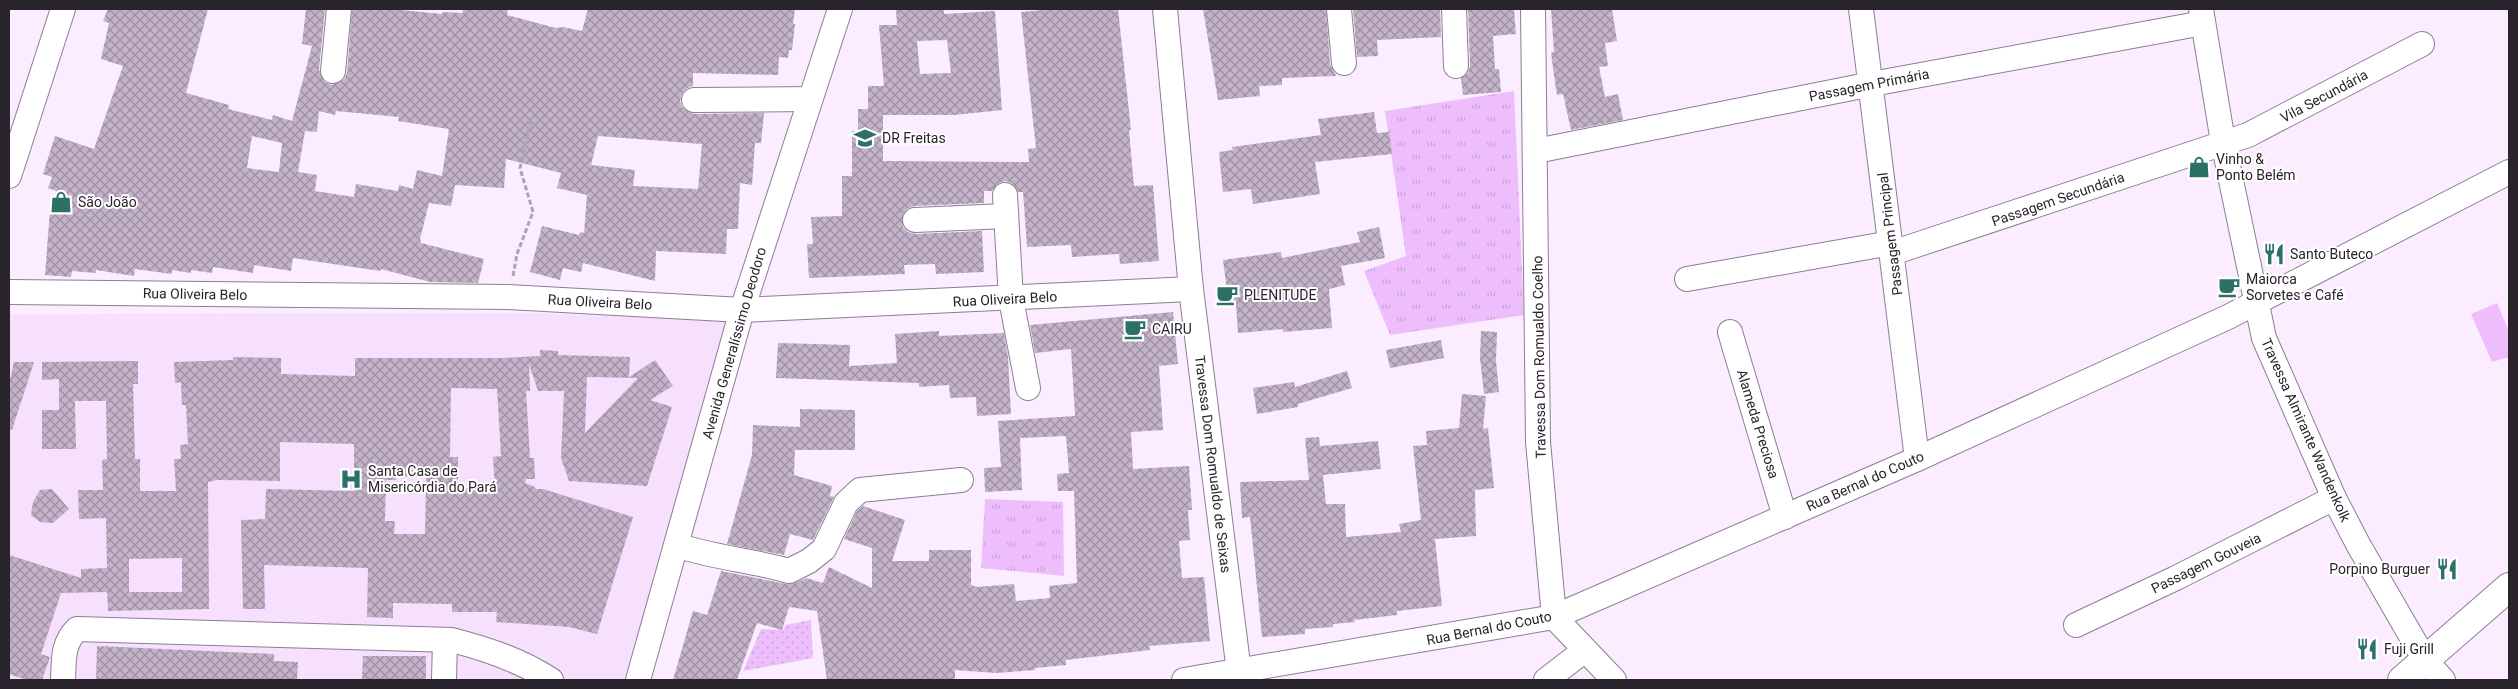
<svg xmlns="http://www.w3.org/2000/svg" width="2518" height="689" font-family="Roboto,sans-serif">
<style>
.built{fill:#f6e0fd}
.grass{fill:url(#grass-tufts)}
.garden{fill:url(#garden-dots)}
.pitch{fill:#edbefb}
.building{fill:url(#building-cross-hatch);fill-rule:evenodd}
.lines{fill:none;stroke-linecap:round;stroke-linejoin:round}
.minor-casing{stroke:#8d7d92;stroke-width:26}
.major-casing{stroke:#8d7d92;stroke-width:30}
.path{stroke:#ada2b0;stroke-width:3;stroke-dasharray:5 2.5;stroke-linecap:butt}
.minor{stroke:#fff;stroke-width:24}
.major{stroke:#fff;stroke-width:28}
.labels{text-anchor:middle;stroke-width:4;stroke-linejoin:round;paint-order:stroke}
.street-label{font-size:14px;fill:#29232b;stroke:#fff}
.poi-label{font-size:14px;fill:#29232b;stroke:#fff;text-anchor:start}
</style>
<defs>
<pattern id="grass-tufts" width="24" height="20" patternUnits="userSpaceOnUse" patternTransform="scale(1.25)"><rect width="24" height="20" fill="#edbefb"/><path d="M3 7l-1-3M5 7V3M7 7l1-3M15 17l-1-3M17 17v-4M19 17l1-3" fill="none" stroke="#cba3d7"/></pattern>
<pattern id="garden-dots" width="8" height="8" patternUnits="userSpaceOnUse" patternTransform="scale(1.25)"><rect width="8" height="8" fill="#edbefb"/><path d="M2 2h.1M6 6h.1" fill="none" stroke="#cba3d7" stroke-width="1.8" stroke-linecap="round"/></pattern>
<pattern id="building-cross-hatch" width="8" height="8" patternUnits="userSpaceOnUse" patternTransform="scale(1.25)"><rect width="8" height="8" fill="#c3b2c8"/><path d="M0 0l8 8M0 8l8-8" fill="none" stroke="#9e90a3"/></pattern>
</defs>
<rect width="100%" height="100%" fill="#fbedff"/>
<path class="built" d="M521,313L737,320L637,680H9V314Z"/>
<g class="grass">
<path d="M1514,91L1524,315L1390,335L1364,271L1406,256L1385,111Z"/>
<path d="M985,499L1063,502L1064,576L981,568Z"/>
</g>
<path class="garden" d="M811,620L813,658L743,671L761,629L783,630L786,625Z"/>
<path class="pitch" d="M2497,303L2509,332V357L2492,362L2471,314Z"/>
<g class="building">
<path d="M108,9H208L186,93L229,105L228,109L272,120L273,115L292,121L312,46L302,44L306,9H325L319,70L325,82L332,85L344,79L347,73L352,9H390L442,14L443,12L463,13V9H508L507,15L556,28L563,27L582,31L588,9H795L793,24H795L792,50H789L788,58L779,57L778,75L693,73V86L687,88L682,94L680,101L682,107L694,114L764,113L761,143H755L752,185L740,183L738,229H727L726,254L656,251L655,281L583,263L581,272L563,268L560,280L530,272L542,226L579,235L580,232L584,233L587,195L557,188L561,173L506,159L504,188L455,185L451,206L429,203L420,239L421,243L484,259L478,283L430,282L381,269L380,271L293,258L291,271L254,265L253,273L213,267L212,273L191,270V273L172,270V274L135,269L134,276L96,270V273L72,271L71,277L45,275L50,210L56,191L48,188L52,177L43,174L55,136L94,149L123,66L101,59L109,23L103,21ZM319,111L335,115L336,111L399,117L398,121L449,129L442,176L417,170L413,189L399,185L398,191L356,184L354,197L315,191L317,175L298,172L305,131L317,132ZM252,136L282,143L279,172L247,168ZM598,136L702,144L698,189L633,186L635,170L591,165Z"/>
<path d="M896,9H944V14L995,11L1002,110L954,115H883V161L1029,162L1028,149L1036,148L1021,12L1055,9H1118L1131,130H1129L1134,186L1153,185L1159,261L1120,264L1119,254L1072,257L1071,245L1027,247L1023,192H1018L1012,183L1005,181L997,184L992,191H984V203L914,206L907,209L903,214V227L908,232L915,234L982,231L984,272L936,274L935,264L904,265L905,274L809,278L807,244H813L811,217L842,216V176H852V131H858V109H868V86H884L879,25H897ZM947,40L951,73L920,74L917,41Z"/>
<path d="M1203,9H1326L1330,64L1336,76L1282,78V85L1259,86L1260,96L1218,100Z"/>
<path d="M1353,9H1440L1441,37L1377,40L1378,56L1357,57Z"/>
<path d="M1468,9H1514L1516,34L1493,36L1495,69H1499L1501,92L1463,95L1461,78L1468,73L1470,66Z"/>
<path d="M1551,9H1612L1617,41L1605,43L1608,66L1599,67L1605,97L1618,94L1623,120L1571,130L1563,94L1557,95L1555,82L1551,53L1554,52Z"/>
<path d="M1374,112L1377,133L1389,132L1392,154L1315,162L1320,194L1253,204L1251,189L1223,192L1219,152L1233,150L1232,147L1321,135L1318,119Z"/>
<path d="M1379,227L1385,258L1341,266L1345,285L1329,289L1332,328L1283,332V329L1238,333L1236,305L1229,306L1223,260L1281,252L1282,258L1360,242L1357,232Z"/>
<path d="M1173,312L1178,364L1159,366L1163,430L1131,432L1133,469L1189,466L1192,510H1188L1190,540L1179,541L1182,578L1204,577L1210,641L1149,646L1150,650L1066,660V665L1035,668V670L997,673L955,670V680H827L817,611L789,607L782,630L757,623L737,680H673L693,611L707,615L721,571L786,584L795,583L806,578L823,583L829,567L872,588V548L844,539L857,511L863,506L905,520L892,561H929V550H971V585L977,587L1014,584L1016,601L1050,598L1049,586L1077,583L1074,491H1058L1057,474L1069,473L1066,436L1020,438L1022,490L985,492L984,468L1001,467L998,421L1075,416L1071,349L1035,353L1030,325Z"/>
<path d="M939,331V336L1004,333L1008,357L1011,414L977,416L976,397L950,398L949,385L919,387V383L776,378L778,343L850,345L849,366L897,363L895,334Z"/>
<path d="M1481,331L1497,332L1496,361L1499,392L1484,394L1480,358Z"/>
<path d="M1441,340L1444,358L1390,368L1386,350Z"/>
<path d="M540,350L558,351V355L630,357L629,377L655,360L673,386L650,400L672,407L647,486L569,481L561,458L564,391H538L529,364L530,391H526L530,458H534L535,479H526L525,483L535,487L536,489H543L633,517L597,634L569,627L496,622L497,612H452V604L393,603V618L367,617L368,568L264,565L265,609H243L241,520L265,519L266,489L354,491V444L280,442V481L217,480L208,482L209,609L108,611L107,592L61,593L41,654L50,657L42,680H27L9,674V555L81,578V569L107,568L106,518L79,519L78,490H103L102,460L107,459L106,401H75L76,449H42V410H59V379L42,380V362L138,361V384H133L135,459H140V491H176L174,459H181L180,445L188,444L186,405H182L181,382L175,383L174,362L233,360V357L281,358V374L355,376V358H503L540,356ZM587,377L638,378L585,433ZM451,388L497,389L501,456L493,457L495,488H458V457H450ZM396,476L426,477L425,534H394L395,521H385L386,480H396ZM182,558V592H129V559Z"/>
<path d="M14,362H34L12,430L9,429V384Z"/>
<path d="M1347,371L1352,388L1298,404V407L1257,414L1253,388L1294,382L1295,387Z"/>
<path d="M1462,394L1486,396L1483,429L1488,428L1494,488L1475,490L1476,536L1435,539L1442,606L1397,611V615L1354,620L1355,622L1333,624V627L1305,629V634L1262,637L1250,517L1242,518L1240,482L1309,480L1305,438L1319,437L1320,446L1378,441L1381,469L1323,475L1326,504H1345L1346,537L1401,532L1399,524L1421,520L1413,446L1427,445L1426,431L1459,428Z"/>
<path d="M800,409L855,410V450H795L794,475L832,486L830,496L834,497L813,540L790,534L784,555L727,544L752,455L753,425L800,427Z"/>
<path d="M52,489L69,509L53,523L40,522L31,515L33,502L40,490Z"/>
<path d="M97,646L274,654V661L298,662L297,680H96Z"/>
<path d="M363,656H426V680H362Z"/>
</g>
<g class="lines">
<g class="minor-casing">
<g id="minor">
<path d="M1165,9L1191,289L1240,680"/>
<path d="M1339,9L1344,63"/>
<path d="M1454,9L1456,66"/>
<path d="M1533,9L1538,442L1554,617L1614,680"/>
<path d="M1861,9L1917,459"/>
<path d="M2201,9L2223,142L2264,338L2334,498L2359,546L2425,660L2443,680"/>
<path d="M333,71L339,9"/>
<path d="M694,100L810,99"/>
<path d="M1536,151L1872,84L2203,23"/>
<path d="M9,176L63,9"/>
<path d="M1005,195L1011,299L1028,388"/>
<path d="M915,220L1006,216"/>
<path d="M1892,253L2248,135L2422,44"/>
<path d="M1687,279L1891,243"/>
<path d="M9,292L508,297L742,310L1191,289"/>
<path d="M1730,332L1785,517"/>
<path d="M676,545C715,558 751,560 789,571L809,561L824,549L846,503L860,490L961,480"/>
<path d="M2076,625L2176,578L2334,498"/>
<path d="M63,680C64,660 62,644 77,629L452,640C487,649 520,660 551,680"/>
<path d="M444,680L445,640"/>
<path d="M638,680L742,310L840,9"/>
<path d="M1184,680L1554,617L1917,459L2228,317L2509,172"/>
<path d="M1546,680L1585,650"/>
</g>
</g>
<g class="major-casing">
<path id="major" d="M2402,680L2509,587"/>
</g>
<path class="path" d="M513,276L517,254L533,212L520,168L531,120"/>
<use href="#minor" class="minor"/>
<use href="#major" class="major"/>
</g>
<defs>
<g id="school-bare" transform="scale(1.725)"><path d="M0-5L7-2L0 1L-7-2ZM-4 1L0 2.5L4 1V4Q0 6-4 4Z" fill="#2c7165" stroke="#fff" stroke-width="2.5" paint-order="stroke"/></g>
<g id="shop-bare" transform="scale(1.725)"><path d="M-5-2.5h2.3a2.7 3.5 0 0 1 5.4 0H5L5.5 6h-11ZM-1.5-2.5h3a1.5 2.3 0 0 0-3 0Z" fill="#2c7165" stroke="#fff" stroke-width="2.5" paint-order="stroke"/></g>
<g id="restaurant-bare" transform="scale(1.725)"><path d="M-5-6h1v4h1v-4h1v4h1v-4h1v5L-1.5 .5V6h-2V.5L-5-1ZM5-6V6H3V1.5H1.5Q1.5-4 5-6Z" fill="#2c7165" stroke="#fff" stroke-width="2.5" paint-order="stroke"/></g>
<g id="cafe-bare" transform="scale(1.725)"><path d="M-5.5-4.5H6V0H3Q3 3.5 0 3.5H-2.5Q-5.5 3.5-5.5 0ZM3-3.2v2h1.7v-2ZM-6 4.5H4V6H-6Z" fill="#2c7165" stroke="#fff" stroke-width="2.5" paint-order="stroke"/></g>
<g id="hospital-bare" transform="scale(1.725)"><path d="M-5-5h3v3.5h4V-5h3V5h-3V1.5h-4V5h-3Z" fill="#2c7165" stroke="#fff" stroke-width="2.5" paint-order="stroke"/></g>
</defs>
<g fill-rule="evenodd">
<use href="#school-bare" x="865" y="138"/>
<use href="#shop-bare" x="2199" y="167"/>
<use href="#shop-bare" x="61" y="202"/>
<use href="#restaurant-bare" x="2274" y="254"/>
<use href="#cafe-bare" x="2229" y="287"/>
<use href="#cafe-bare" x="1227" y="295"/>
<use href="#cafe-bare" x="1135" y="329"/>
<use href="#hospital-bare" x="351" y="479"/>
<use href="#restaurant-bare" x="2447" y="569"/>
<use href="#restaurant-bare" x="2367" y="649"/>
</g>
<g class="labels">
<g class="street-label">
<text transform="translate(1869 85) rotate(-11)" y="5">Passagem Primária</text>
<text transform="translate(2324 96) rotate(-28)" y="5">Vila Secundária</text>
<text transform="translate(2058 199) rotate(-19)" y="5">Passagem Secundária</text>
<text transform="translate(1890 234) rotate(-97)" y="5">Passagem Principal</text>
<text transform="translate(195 294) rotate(1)" y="5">Rua Oliveira Belo</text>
<text transform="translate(1005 299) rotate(-3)" y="5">Rua Oliveira Belo</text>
<text transform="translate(600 302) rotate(3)" y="5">Rua Oliveira Belo</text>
<text transform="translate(734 343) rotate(-74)" y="5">Avenida Generalíssimo Deodoro</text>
<text transform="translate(1539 357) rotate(-91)" y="5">Travessa Dom Romualdo Coelho</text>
<text transform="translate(1758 424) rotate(73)" y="5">Alameda Preciosa</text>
<text transform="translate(2306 430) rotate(66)" y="5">Travessa Almirante Wandenkolk</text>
<text transform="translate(1213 464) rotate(83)" y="5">Travessa Dom Romualdo de Seixas</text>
<text transform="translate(1865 481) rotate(-24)" y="5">Rua Bernal do Couto</text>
<text transform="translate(2206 563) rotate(-26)" y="5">Passagem Gouveia</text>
<text transform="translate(1489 628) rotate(-11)" y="5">Rua Bernal do Couto</text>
</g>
<g class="poi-label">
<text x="882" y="143">DR Freitas</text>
<text x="2216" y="164">Vinho &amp;<tspan x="2216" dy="16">Ponto Belém</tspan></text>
<text x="78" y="207">São João</text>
<text x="2290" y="259">Santo Buteco</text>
<text x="2246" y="284">Maiorca<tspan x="2246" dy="16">Sorvetes e Café</tspan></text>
<text x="1244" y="300">PLENITUDE</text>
<text x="1152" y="334">CAIRU</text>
<text x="368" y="476">Santa Casa de<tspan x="368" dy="16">Misericórdia do Pará</tspan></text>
<text x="2430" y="574" text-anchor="end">Porpino Burguer</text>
<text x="2384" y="654">Fuji Grill</text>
</g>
</g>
<rect width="2518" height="689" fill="none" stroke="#29232b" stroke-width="20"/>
</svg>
